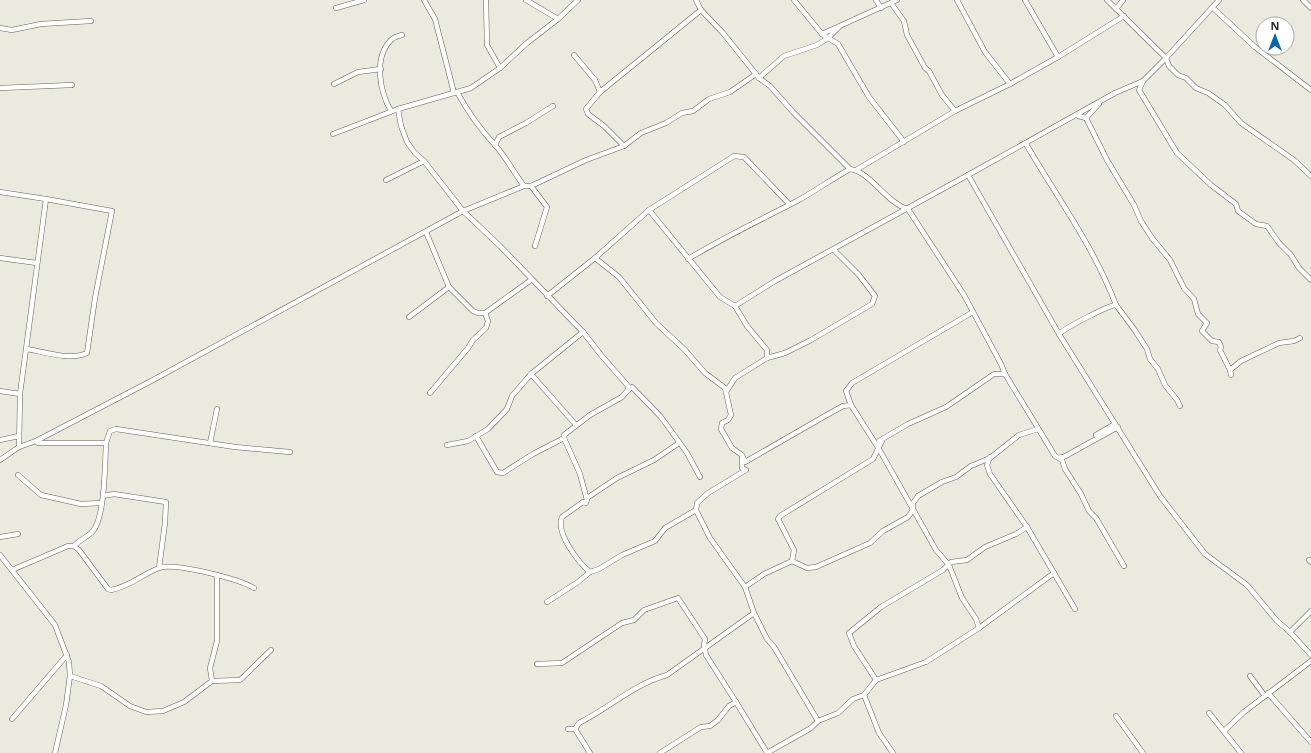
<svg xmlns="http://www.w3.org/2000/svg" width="1311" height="753" font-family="'Noto Sans',sans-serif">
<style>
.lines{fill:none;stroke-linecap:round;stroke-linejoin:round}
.minor-casing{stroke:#616157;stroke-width:5.5}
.minor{stroke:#fff;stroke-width:4.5}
</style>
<rect width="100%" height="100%" fill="#eaeadf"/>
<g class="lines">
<g class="minor-casing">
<g id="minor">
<path d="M424,0L435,19L454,93"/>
<path d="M486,0L487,45L500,68"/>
<path d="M526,0L558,19"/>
<path d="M696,0L701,10L723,33L759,78L770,86L793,112L850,169C871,172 886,203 908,209L964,295L1001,364L1005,374L1055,456L1060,459L1118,427"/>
<path d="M794,0L822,34L838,44L869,97L904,142"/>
<path d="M876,0L881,8"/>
<path d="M957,0L985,52L1010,84"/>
<path d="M1025,0L1058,57"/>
<path d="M1107,0L1166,58L1143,81L1115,93L968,175L1059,334L1160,496L1205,554L1247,585L1277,621L1290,632L1311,655"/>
<path d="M1219,0L1166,58L1169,66L1178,75L1186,78L1196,88L1208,93L1225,105L1241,123L1294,160L1311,176"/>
<path d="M1303,0L1311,8"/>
<path d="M891,3L904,21L907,35L925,68L929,71L942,95L955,111"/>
<path d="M336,8L364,0"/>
<path d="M1213,8L1255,47L1311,90"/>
<path d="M1116,9L1123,0"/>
<path d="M0,28L12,30L41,24L91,21"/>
<path d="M822,34L897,0"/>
<path d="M574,55L595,80L600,92L586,109L588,114L604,126L624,146"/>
<path d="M759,78L784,56L817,45L828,38L839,27"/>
<path d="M1143,81L1139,90L1177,153L1211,185L1236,204L1238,211L1256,224L1267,226L1279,243L1291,255L1299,268L1311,280"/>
<path d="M334,84L358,72L381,69"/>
<path d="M0,88L72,85"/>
<path d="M457,92C468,112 479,128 495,145C506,157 514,173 524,186H531L586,160L624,146L641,133L666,123L682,113L693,111L709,99L730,92L756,74"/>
<path d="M600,92L701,10"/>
<path d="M398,109L401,126L407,142L415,153L424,161L463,211L500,246L583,332L601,355L628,386V390L622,397L590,415L564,435V438L533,454L503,473L497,472L476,436"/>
<path d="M391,111C380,92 373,58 391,40C393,38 398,36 402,35"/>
<path d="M1079,114L1078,116L1086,118L1107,160L1134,205L1141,221L1152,238L1170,260L1184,288L1194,299L1198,314L1207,323L1202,331L1212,341L1219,342L1221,347L1220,350L1230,370L1231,375"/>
<path d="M1086,118L1099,104"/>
<path d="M333,134L398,109L471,88L500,68L527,43L558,19L578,0"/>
<path d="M1026,144C1057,197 1094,247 1116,305"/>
<path d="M495,145L499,137L526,123L553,106"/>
<path d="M856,170L955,111L1010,84L1058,57L1124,16"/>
<path d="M386,180L424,161"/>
<path d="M531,186L547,207L535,246"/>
<path d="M0,192L46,199"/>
<path d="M789,204L744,157L734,156L649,210L595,258L619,277L656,323L685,350L705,373L725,388L731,415L728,420L722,423L721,429L732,448L742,455L745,462L825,416L843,406L851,405"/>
<path d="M649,210L720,297L735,306L747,326L767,350V358L735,378L726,392"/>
<path d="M426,232L449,287L473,311L478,313H485L531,280"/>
<path d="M0,258L37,263"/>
<path d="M688,259C723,238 760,220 797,201C815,191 832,179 850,169"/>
<path d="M547,296L595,258"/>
<path d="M735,306L775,281L968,175"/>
<path d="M409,317L449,287"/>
<path d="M1059,334C1065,328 1111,304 1116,305L1134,329L1147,349L1150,359L1158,369L1165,385L1177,400L1180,406"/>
<path d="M767,358L785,353L811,340L872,304L875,296L859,275L834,250"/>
<path d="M1230,370L1241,361L1279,343L1294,341L1300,338"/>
<path d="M531,374L576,425"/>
<path d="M628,390L632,387L661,417L687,453L700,477"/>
<path d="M0,391L20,394L19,447L0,460"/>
<path d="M430,393L468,348L473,340L486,328L488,321L485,313"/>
<path d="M20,394L46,199L112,211L95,298L87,353C70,361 45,352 27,349"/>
<path d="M1096,435L1115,424"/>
<path d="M564,438L580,474L587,500L586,503L583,502L562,517C555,533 579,563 590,572"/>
<path d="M0,440L19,436"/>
<path d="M879,441L908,424L946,407L994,374H1005"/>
<path d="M210,443L217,409"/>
<path d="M447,445L468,441L488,429L507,409L512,396L531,374L583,332"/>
<path d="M19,447L36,441"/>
<path d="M290,452L235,447L116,429L110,431L106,443H38L36,441L153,380L463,211L524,186"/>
<path d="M742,457V468L746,470L708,493L697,503L696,510L710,538L745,587L754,613L767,639L774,647L818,721"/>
<path d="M990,457L987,465L990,474L1027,527L1075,609"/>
<path d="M1061,457L1065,469L1081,494L1089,511L1096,518L1124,566"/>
<path d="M18,475L41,495L81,504L101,503"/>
<path d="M103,496L114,494L166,502L165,523L159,568"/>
<path d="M587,498L617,478L654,460L679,443"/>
<path d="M0,537L18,534"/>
<path d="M74,546C79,540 88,537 93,531C105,517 105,463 106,443"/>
<path d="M0,555L55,625L69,662L70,676L66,705L55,753"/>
<path d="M1309,560L1311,562"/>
<path d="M792,561L807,568L816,567L870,543L883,531L908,517L913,510V503L918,496L942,482L956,477L971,466L990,458L1019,435L1038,429"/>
<path d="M12,570L68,546H74L79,550L108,589L111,590C129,587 143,574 159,568C174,562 239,579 254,588"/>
<path d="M745,587L764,574L792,561L794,550L778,519L780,516L873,459L882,441"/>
<path d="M547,602L578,582L590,572L599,569L622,555L655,541L665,528L696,510"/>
<path d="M979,628L1054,573"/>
<path d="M1290,632L1311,611"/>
<path d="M537,664L562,663L622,623L634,620L644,610L678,598L705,639L704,645L706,655L736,702L729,706L718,720L710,726L701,727L660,753"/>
<path d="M70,676L101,686L130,706L146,712L163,711L184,702L212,681L240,680L271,650"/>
<path d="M1250,676L1265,696"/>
<path d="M876,680L854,646L849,633L881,607L943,570L951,562L967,560L985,547L1016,534L1027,527"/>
<path d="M212,681L210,668L217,641V575"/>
<path d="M1268,693L1311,742"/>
<path d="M864,695L879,733L893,753"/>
<path d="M736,702L766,751"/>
<path d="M1209,713L1241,753"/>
<path d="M1116,716L1143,753"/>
<path d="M12,719L67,655"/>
<path d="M568,729H575L579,723C609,708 634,684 667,675L754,613"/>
<path d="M575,729L590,753"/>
<path d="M1224,731L1244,712L1311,661"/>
<path d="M767,753L811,728L818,721L838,713L853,699L864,695L876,680L926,662L979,628L976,619L962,598L949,565L936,550L879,449L851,405L846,391L852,383L973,312"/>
</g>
</g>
<use href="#minor" class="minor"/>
</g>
<g transform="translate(1275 36)"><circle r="19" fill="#ffffff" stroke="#a9a9a8"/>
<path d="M0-3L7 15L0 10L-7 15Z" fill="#0466b2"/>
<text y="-6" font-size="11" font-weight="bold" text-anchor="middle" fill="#292925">N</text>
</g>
</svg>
